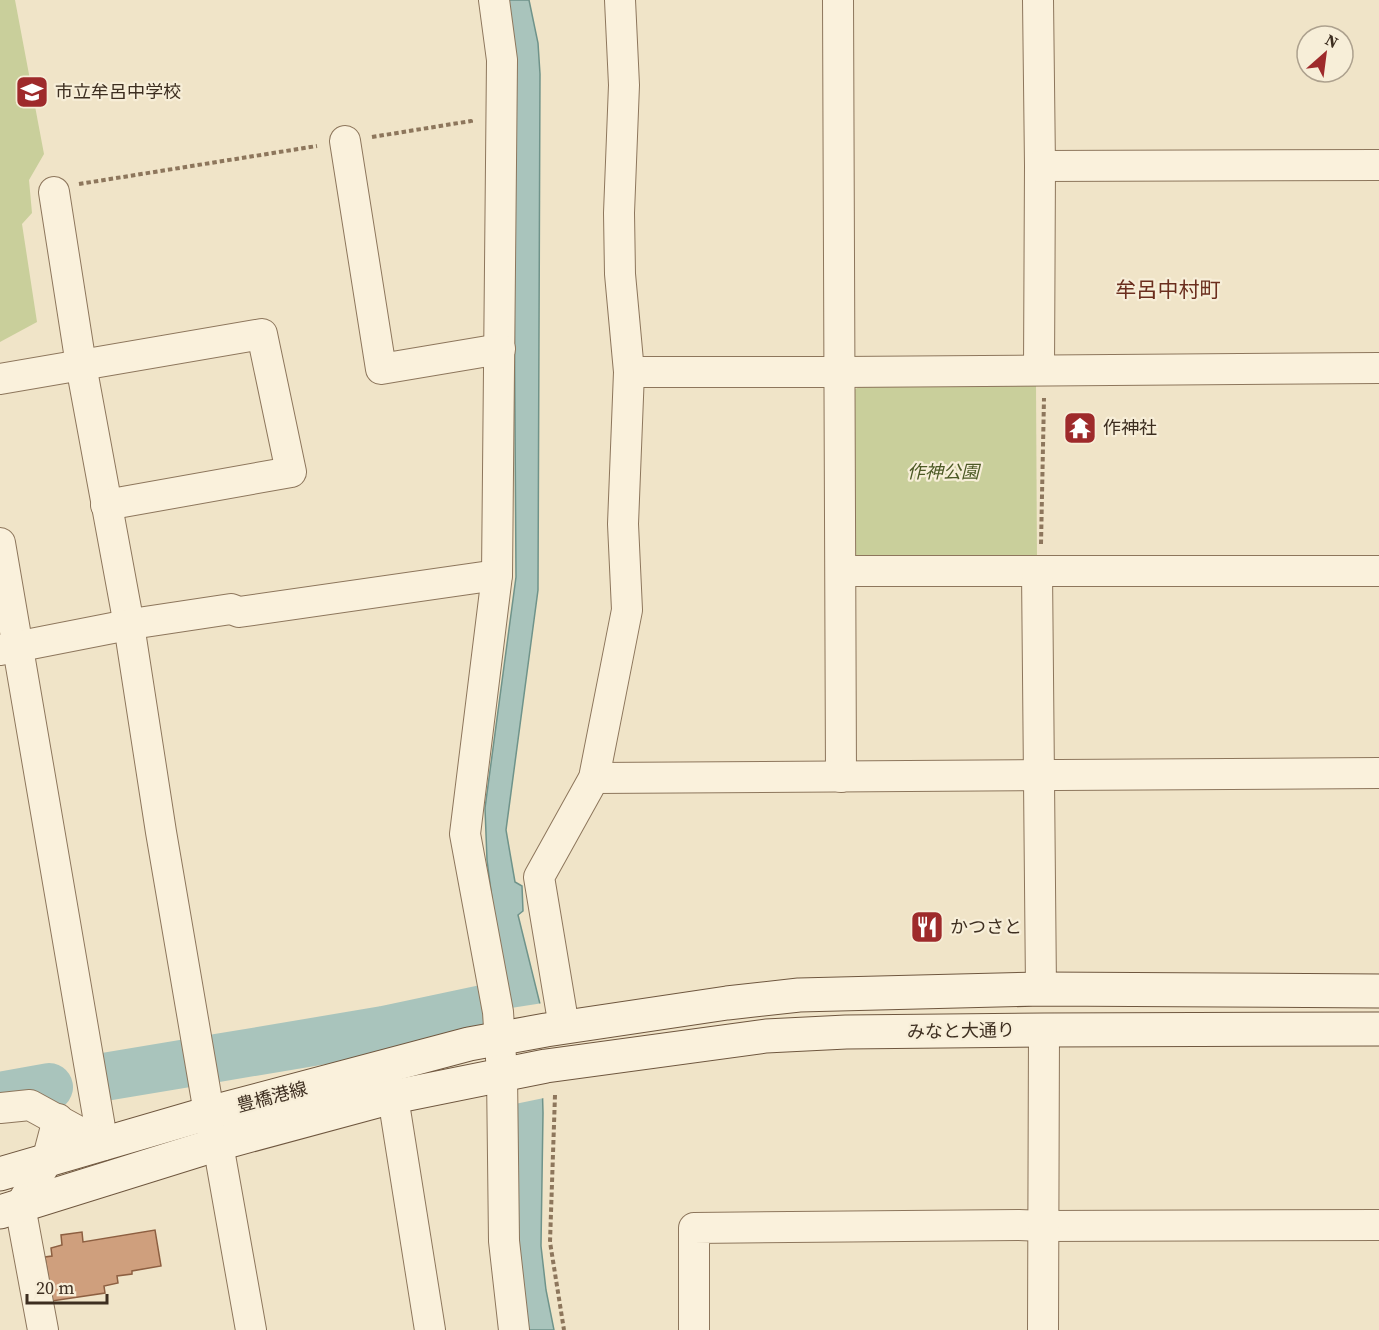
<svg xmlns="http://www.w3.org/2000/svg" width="1379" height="1330" font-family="'Source Serif 4','Noto Sans JP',serif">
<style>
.green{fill:#c9cf9b}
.water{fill:#a9c4bc;stroke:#6f938a;stroke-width:1.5}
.pier{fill:#f0e4c8}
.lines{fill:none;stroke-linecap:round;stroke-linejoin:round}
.river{stroke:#a9c4bc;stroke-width:48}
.building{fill:#cf9f7d;stroke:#8d5f41;stroke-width:1.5}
.minor-casing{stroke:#8d765c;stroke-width:32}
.secondary-casing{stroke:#6f573f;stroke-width:35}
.path{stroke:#8d765c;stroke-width:4;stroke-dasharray:4.5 3;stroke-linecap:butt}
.minor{stroke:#faf1dc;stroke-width:30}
.secondary{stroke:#faf1dc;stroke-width:33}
.labels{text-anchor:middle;stroke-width:4.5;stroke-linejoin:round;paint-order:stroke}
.poi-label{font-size:18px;fill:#3d2e20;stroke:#f7eed8;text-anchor:start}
.park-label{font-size:18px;font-style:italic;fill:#4d5a26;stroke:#f7eed8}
.street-label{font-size:18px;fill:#3d2e20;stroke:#f7eed8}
.quarter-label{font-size:21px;fill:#6b2e1e;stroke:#f7eed8}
</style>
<rect width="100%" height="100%" fill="#f0e4c8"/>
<g class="green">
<path d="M0,0H15L44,154L29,180L32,213L22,224L37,322L0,342Z"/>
<path d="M866,382L1036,384L1037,560H857L854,551V390Z"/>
</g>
<path class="water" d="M505,0H529L538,43L540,74L538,590L506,830L515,882L522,886L523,911L518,915L540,1004L543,1113L541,1246L546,1290L554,1330H524L503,984L487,860L485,808L516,577L513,111Z"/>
<path class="pier" d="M543,1003L544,1098L515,1104L511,1008Z"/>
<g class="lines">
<g class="river">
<path d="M217,1058L384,1030L483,1009"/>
<path d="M104,1077L194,1062"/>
<path d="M0,1096L49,1087"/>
</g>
</g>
<path class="building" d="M155,1230L161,1266L132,1271V1274L117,1276L118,1283L104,1286L105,1293L52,1301L45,1257L52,1256L51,1248L62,1245L61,1235L82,1232L83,1242Z"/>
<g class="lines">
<g class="minor-casing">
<g id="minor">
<path d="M494,0L502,60L497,575L465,834L498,1012L502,1074L504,1241L514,1330"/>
<path d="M838,0L841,777"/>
<path d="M1038,0L1040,166L1039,370"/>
<path d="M345,141L381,369L500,349"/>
<path d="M1040,166L1379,165"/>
<path d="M54,192L81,365L129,625L161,832L209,1113L218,1144L251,1330"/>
<path d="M629,372H841L1379,368"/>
<path d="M0,379L262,334L291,472L106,505"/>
<path d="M0,543L103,1145"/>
<path d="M841,571H1379"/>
<path d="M1037,571L1041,989"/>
<path d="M0,650L138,623L231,609L239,612L497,575"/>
<path d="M594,778L1379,773"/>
<path d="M564,1027L539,877L594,778L627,610L623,524L629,372L620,274L619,213L624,85L620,0"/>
<path d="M393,1097L430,1330"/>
<path d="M0,1108L30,1105L103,1145"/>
<path d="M43,1330L20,1206L47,1161L58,1119"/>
<path d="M694,1330V1228L1019,1225L1044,1226L1379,1225"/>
<path d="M1043,1330L1044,1030"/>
</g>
</g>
<g class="secondary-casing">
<g id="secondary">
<path d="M0,1174L209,1113L469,1044L546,1030L727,1003L799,995L1041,989L1379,991"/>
<path d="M0,1212L218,1144L388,1098L546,1066L766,1036L846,1032L1044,1030L1379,1029"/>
</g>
</g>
<g class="path">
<path d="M372,137L471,121V124"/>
<path d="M79,184L317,146"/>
<path d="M1041,544L1044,398"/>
<path d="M555,1095L550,1242L564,1330"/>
</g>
<use href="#minor" class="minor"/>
<use href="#secondary" class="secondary"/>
</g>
<defs>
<g id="school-square" transform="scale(1.725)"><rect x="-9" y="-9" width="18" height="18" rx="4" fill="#9e2a2b" stroke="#f7eed8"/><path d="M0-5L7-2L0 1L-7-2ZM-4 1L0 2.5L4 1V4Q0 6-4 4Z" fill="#fff"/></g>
<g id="temple-square" transform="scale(1.725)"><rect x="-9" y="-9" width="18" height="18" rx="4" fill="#9e2a2b" stroke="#f7eed8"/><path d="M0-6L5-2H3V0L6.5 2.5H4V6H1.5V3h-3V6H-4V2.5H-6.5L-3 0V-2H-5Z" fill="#fff"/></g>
<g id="restaurant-square" transform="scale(1.725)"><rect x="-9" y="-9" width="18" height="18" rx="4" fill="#9e2a2b" stroke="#f7eed8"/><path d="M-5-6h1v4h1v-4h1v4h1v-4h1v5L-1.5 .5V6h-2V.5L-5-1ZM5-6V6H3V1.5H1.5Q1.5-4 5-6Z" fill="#fff"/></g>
</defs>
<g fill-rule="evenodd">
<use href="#school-square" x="32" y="92"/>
<use href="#temple-square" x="1080" y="428"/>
<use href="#restaurant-square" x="927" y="927"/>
</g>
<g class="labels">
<g class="poi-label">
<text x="55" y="98">市立牟呂中学校</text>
<text x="1103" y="434">作神社</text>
<text x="950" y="933">かつさと</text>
</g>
<g class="park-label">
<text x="943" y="478">作神公園</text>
</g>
<g class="street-label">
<text transform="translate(961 1031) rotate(-1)" y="6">みなと大通り</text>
<text transform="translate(272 1097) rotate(-15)" y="6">豊橋港線</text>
</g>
<g class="quarter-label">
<text x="1168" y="297">牟呂中村町</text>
</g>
</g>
<g transform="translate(1325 54) rotate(28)"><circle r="28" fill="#f7eed8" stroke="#ada18e" stroke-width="1.5"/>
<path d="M0-4.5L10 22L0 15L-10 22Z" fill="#9e2a2b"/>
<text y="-9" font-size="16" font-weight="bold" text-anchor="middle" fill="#3d2e20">N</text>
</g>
<path d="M27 1294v9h80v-9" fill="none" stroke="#3d2e20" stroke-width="3"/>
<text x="36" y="1294" font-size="18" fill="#3d2e20" stroke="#f7eed8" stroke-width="4.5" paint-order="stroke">20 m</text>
</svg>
